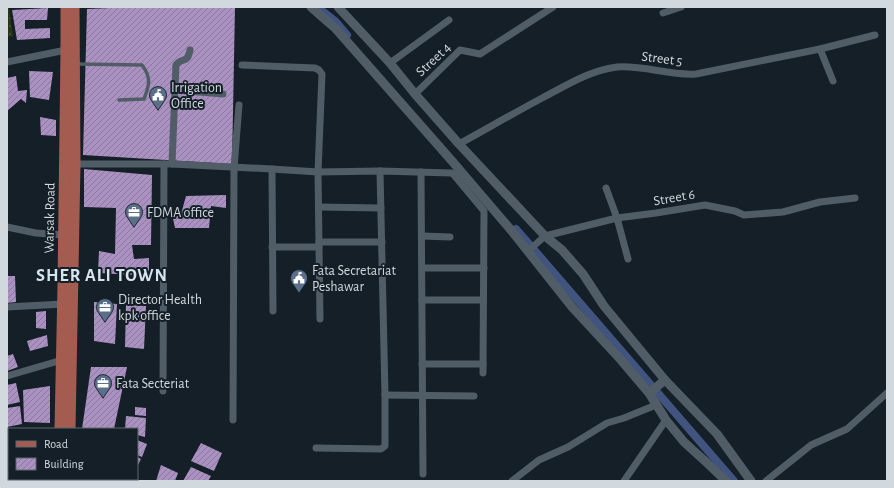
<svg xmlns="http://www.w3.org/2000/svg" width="894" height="488" font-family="'Alegreya Sans',sans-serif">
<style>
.grass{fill:url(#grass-dots)}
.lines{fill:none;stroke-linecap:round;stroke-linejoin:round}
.canal{stroke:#40547f;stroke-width:8}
.building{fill:url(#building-hatch)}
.service{stroke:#505d66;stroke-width:3.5}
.minor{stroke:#505d66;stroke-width:7}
.tertiary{stroke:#505d66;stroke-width:9}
.primary{stroke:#a55c50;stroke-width:11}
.labels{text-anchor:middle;stroke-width:4;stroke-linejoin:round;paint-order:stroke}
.street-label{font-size:14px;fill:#d1d8de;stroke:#141f27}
.poi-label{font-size:14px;fill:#d1d8de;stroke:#141f27;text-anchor:start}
.district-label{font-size:18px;font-weight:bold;letter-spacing:1px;fill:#d5e4ef;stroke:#141f27}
</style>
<defs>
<pattern id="grass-dots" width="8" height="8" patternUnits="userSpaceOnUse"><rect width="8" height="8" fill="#293517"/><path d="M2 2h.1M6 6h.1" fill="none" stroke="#475238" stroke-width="1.8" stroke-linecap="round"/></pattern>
<pattern id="building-hatch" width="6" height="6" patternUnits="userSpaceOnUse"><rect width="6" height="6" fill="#ab91c1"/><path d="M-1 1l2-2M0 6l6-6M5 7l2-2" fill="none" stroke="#8b799b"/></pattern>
</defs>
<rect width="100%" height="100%" fill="#141f27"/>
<path class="grass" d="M7,7H9L13,37L7,36Z"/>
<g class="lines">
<g class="canal">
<path d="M322,11L336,22L347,35"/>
<path d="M516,229L734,481"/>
</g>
</g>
<g class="building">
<path d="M133,7H235L232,164L83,155L87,9Z"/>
<path d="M48,8L47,20H25V29L50,28V38L17,40L12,10Z"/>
<path d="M29,71L53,72L49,100L30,97Z"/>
<path d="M16,76L18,91L27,90L26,103L21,99L7,111V78Z"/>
<path d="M40,117L56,120V136L41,135Z"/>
<path d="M84,169L152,175L151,245H132L134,259L149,258V275H134L98,273L99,251L115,254L116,208L84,207Z"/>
<path d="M226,195V208L211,206L209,228H175L172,214H181L186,196Z"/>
<path d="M7,276H15L16,302L7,303Z"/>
<path d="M94,302L117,304L115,344L94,341Z"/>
<path d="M126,305L146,306L144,349L125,347Z"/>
<path d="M46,311V329L36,328V312Z"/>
<path d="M47,335L48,346L30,351L27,341Z"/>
<path d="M13,354L18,367L7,371V356Z"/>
<path d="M91,367H127L114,429H82Z"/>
<path d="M16,383L20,402L7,405V385Z"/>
<path d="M50,386V423L24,422L23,390Z"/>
<path d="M20,406L22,424L7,427V408Z"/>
<path d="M135,407L146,408V416L135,415Z"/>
<path d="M126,416L146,418L145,437L137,435V429H125Z"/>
<path d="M137,440L147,444L142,457L137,455Z"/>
<path d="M201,443L222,453L214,471L191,461Z"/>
<path d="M137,457L141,459L137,467Z"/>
<path d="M161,465L178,473L175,481H156Z"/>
<path d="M191,467L211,476L208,481H183Z"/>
<path d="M76,479H101L100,481H75Z"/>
</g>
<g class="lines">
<path class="service" d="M76,64L142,65C152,78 149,86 144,99L119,100"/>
<g class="minor">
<path d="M663,13L681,7"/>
<path d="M820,49L833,81"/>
<path d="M7,62L66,50"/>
<path d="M390,63L449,20"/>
<path d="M242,65L315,68L319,70L322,74L318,172L320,319"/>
<path d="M175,90L223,94"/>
<path d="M415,94L460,50L480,54L553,7"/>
<path d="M459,144C488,128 516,112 544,97C567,85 591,70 617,67C644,65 670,76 696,74L820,49L875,35"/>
<path d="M75,164H172L272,169L318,172L380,171L452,173L454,175L484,211L483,373"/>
<path d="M172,164L176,65C183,56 187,65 190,50"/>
<path d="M272,169L273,311"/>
<path d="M421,172L423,474"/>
<path d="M606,188L617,218L628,259"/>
<path d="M319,207L381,208"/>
<path d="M7,227L36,233L64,235"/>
<path d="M422,236L450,237"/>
<path d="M319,242H382"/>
<path d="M272,247H319"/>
<path d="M528,251L545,236L617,218L656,213L705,205L735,211L744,215L783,212L820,202L855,198"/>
<path d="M422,268H484"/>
<path d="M422,300H483"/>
<path d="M7,307L63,304"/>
<path d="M422,364H483"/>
<path d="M7,376L62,360"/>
<path d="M163,391L164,164"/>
<path d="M385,395L474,396"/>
<path d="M233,420L234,168L239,105"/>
<path d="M316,448L381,449L385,446V395L380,171"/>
<path d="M512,481L539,460L568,447L607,423L624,418L656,405"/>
<path d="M624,481L666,420"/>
<path d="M766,481L811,445L847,429L887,393"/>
</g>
<g class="tertiary">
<path d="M311,7L319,14L336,29L452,161L511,230L572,307L621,360L649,393L666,420L684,442L706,462L726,481"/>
<path d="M338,7L390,63L415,94L459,144L545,236L562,250L583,274L604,306L665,380L717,434L751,481"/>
<path d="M649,393L665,380"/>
</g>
<g class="primary">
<path d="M60,429L63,286L66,50V7"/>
<path d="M70,429L75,164L74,7"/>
<path d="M59,481V479"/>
<path d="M69,481V479"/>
</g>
</g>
<defs>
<g id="civic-pin" transform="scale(0.9)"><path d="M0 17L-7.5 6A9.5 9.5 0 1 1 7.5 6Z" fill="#5c6f8a" stroke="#141f27"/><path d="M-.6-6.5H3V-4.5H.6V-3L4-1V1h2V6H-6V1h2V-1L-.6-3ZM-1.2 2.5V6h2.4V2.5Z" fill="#fff"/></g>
<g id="office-pin" transform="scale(0.9)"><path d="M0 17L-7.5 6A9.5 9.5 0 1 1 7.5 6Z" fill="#5c6f8a" stroke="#141f27"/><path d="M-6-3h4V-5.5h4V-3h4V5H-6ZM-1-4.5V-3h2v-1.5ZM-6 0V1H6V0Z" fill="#fff"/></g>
</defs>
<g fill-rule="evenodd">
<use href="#civic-pin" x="158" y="95"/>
<use href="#office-pin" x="134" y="212"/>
<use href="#civic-pin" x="299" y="278"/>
<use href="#office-pin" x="105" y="307"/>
<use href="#office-pin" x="103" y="383"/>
</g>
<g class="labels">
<g class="street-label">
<text transform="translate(662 58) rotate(7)" y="5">Street 5</text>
<text transform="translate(433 59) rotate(-43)" y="5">Street 4</text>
<text transform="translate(674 197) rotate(-10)" y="5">Street 6</text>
<text transform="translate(49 218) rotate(-89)" y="5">Warsak Road</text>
</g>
<g class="poi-label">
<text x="171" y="92">Irrigation<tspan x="171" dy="16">Office</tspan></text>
<text x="147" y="217">FDMA office</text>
<text x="312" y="275">Fata Secretariat<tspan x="312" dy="16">Peshawar</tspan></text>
<text x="118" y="304">Director Health<tspan x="118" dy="16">kpk office</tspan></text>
<text x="116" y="388">Fata Secteriat</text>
</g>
<g class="district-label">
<text x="102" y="281">SHER ALI TOWN</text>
</g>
</g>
<rect width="894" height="488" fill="none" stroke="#d1d8de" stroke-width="16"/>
<rect x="8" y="428" width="130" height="52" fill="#141f27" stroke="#606970"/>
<rect x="16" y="441" width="20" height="6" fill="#a55c50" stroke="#606970"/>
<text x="44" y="448" font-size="12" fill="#d1d8de">Road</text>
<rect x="16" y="458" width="20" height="12" fill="url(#building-hatch)" stroke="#606970"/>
<text x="44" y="468" font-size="12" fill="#d1d8de">Building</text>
</svg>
